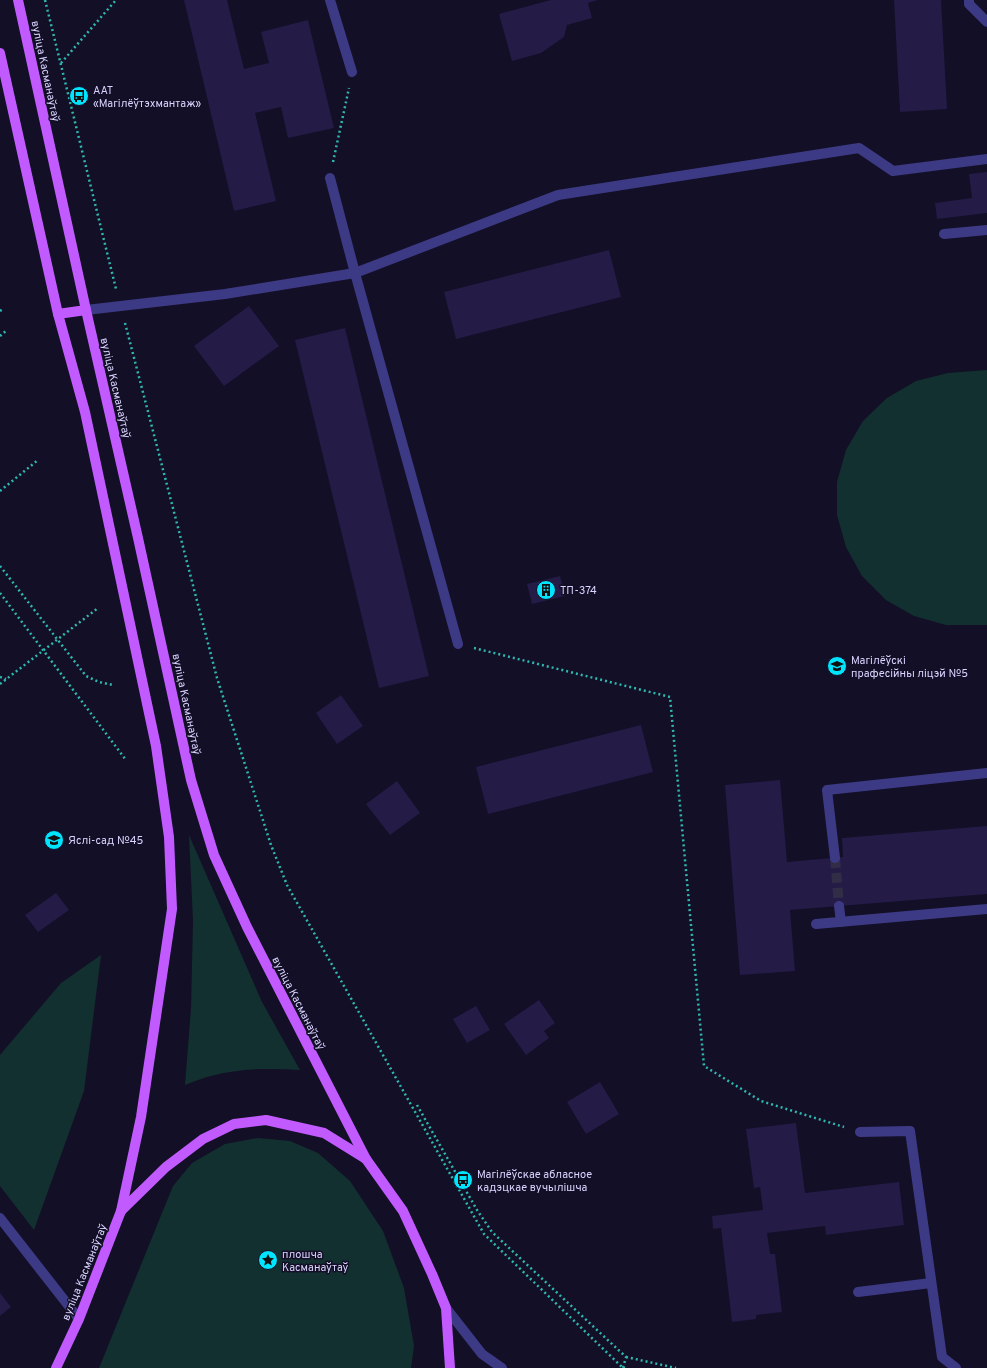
<svg xmlns="http://www.w3.org/2000/svg" width="987" height="1368" font-family="Overpass,sans-serif">
<style>
.green{fill:#12302f}
.building{fill:#241b47}
.lines{fill:none;stroke-linecap:round;stroke-linejoin:round}
.minor-tunnel{stroke:#312d47;stroke-width:10;stroke-dasharray:10 5;stroke-linecap:butt}
.path{stroke:#2fb8b0;stroke-width:2.5;stroke-dasharray:2 3;stroke-linecap:butt}
.minor{stroke:#3d3a85;stroke-width:10}
.major{stroke:#c25bff;stroke-width:10}
.labels{text-anchor:middle;stroke-width:3;stroke-linejoin:round;paint-order:stroke}
.street-label{font-size:11px;fill:#d9d4ff;stroke:#130f26}
.poi-label{font-size:11px;fill:#d9d4ff;stroke:#130f26;text-anchor:start}
</style>
<rect width="100%" height="100%" fill="#130f26"/>
<g class="green">
<path d="M987,370V625H946L914,616L886,600L862,576L846,547L837,515V482L846,450L863,421L887,398L916,381L948,373Z"/>
<path d="M189,835L262,1002L300,1070C270,1068 241,1068 211,1076C202,1078 193,1082 185,1085L191,1008L193,921Z"/>
<path d="M101,955L84,1091L34,1230L0,1186V1055L61,983Z"/>
<path d="M258,1138L290,1141L318,1153L350,1181L383,1231L404,1288L414,1346L411,1368H99L173,1186L192,1163L225,1144Z"/>
</g>
<g class="building">
<path d="M184,0H227L244,69L269,63L261,32L308,20L334,128L288,138L281,107L255,113L276,201L234,211Z"/>
<path d="M551,0H598L588,3L592,18L567,25L564,37L541,53L512,61L499,14Z"/>
<path d="M894,0H941L947,109L900,112Z"/>
<path d="M987,172V213L937,219L935,203L972,198L969,174Z"/>
<path d="M609,250L621,297L456,339L444,292Z"/>
<path d="M249,306L279,346L224,386L194,346Z"/>
<path d="M345,328L429,676L379,688L295,340Z"/>
<path d="M560,576L565,596L532,604L527,584Z"/>
<path d="M341,695L363,726L337,744L316,713Z"/>
<path d="M641,725L653,772L488,814L476,767Z"/>
<path d="M780,780L787,862L843,857L842,838L987,826V894L790,910L795,971L740,975L725,785Z"/>
<path d="M397,781L420,813L390,835L366,804Z"/>
<path d="M56,893L69,910L38,932L25,915Z"/>
<path d="M539,1000L555,1023L544,1031L549,1038L526,1055L504,1024Z"/>
<path d="M476,1006L490,1030L467,1043L453,1019Z"/>
<path d="M600,1082L619,1114L586,1134L567,1102Z"/>
<path d="M796,1123L805,1193L899,1182L904,1225L826,1235L825,1226L767,1233L770,1254H775L782,1312L756,1315V1319L732,1322L721,1228L713,1229L712,1216L763,1210L760,1187L754,1188L746,1129Z"/>
<path d="M0,1293L11,1307L0,1316Z"/>
</g>
<g class="lines">
<path class="minor-tunnel" d="M835,858L839,906"/>
<g class="path">
<path d="M45,0L116,289"/>
<path d="M61,63L116,0"/>
<path d="M333,162L349,88"/>
<path d="M0,311L3,309"/>
<path d="M125,323L217,678L271,845L287,885L484,1234L623,1368H625"/>
<path d="M0,336L7,330"/>
<path d="M0,491L38,460"/>
<path d="M0,566L86,676L99,682L113,685"/>
<path d="M0,593L126,760"/>
<path d="M474,648L670,697L704,1066L761,1101L844,1127"/>
<path d="M0,677L6,679"/>
<path d="M0,684L98,608"/>
<path d="M417,1105L477,1210L492,1232L626,1357L623,1368"/>
<path d="M626,1357L676,1368"/>
</g>
<g class="minor">
<path d="M330,0L352,72"/>
<path d="M969,0V4L987,22"/>
<path d="M330,178L355,273L558,195L859,148L893,171L987,159"/>
<path d="M944,234L987,230"/>
<path d="M86,310L225,294L355,273L458,644"/>
<path d="M835,858L827,790L987,773"/>
<path d="M839,906L841,922"/>
<path d="M816,924L987,909"/>
<path d="M860,1132L910,1131L942,1357L956,1368"/>
<path d="M0,1218L79,1319"/>
<path d="M858,1292L931,1283"/>
<path d="M446,1308L482,1354L502,1368"/>
</g>
<g class="major">
<path d="M18,0L86,310L138,538L191,780L214,855L247,927L366,1159L403,1211L432,1274L446,1308L450,1368"/>
<path d="M0,53L58,314L85,412L156,746L169,837L172,909L141,1117L121,1211L79,1319L56,1368"/>
<path d="M58,314L86,310"/>
<path d="M121,1211L166,1167L203,1139L234,1124L266,1120L324,1133L366,1159"/>
</g>
</g>
<defs>
<g id="bus-disc" transform="scale(1)"><circle r="9.5" fill="#00e5ff" stroke="#130f26"/><path d="M-5-6H5V4H4V6H2V4H-2V6H-4V4H-5ZM-3.5-4V0h7V-4ZM-3.5 1.2v1.5H-2V1.2ZM2 1.2v1.5H3.5V1.2Z" fill="#111"/></g>
<g id="building-disc" transform="scale(1)"><circle r="9.5" fill="#00e5ff" stroke="#130f26"/><path d="M-4-6H4V6H1V3H-1V6H-4ZM-2.5-4.3h1.7v1.8h-1.7ZM.8-4.3h1.7v1.8H.8ZM-2.5-1h1.7V.8h-1.7ZM.8-1h1.7V.8H.8Z" fill="#111"/></g>
<g id="university-disc" transform="scale(1)"><circle r="9.5" fill="#00e5ff" stroke="#130f26"/><path d="M0-5L7-2L0 1L-7-2ZM-4 1L0 2.5L4 1V4Q0 6-4 4Z" fill="#111"/></g>
<g id="school-disc" transform="scale(1)"><circle r="9.5" fill="#00e5ff" stroke="#130f26"/><path d="M0-5L7-2L0 1L-7-2ZM-4 1L0 2.5L4 1V4Q0 6-4 4Z" fill="#111"/></g>
<g id="sight-disc" transform="scale(1)"><circle r="9.5" fill="#00e5ff" stroke="#130f26"/><path d="M0-6L1.8-2.2L6-1.7L2.9 1.2L3.7 5.4L0 3.3L-3.7 5.4L-2.9 1.2L-6-1.7L-1.8-2.2Z" fill="#111"/></g>
</defs>
<g fill-rule="evenodd">
<use href="#bus-disc" x="79" y="96"/>
<use href="#building-disc" x="546" y="590"/>
<use href="#university-disc" x="837" y="666"/>
<use href="#school-disc" x="54" y="840"/>
<use href="#bus-disc" x="463" y="1180"/>
<use href="#sight-disc" x="268" y="1260"/>
</g>
<g class="labels">
<g class="street-label">
<text transform="translate(46 71) rotate(78)" y="4">вуліца Касманаўтаў</text>
<text transform="translate(116 388) rotate(77)" y="4">вуліца Касманаўтаў</text>
<text transform="translate(187 704) rotate(78)" y="4">вуліца Касманаўтаў</text>
<text transform="translate(299 1003) rotate(63)" y="4">вуліца Касманаўтаў</text>
<text transform="translate(84 1272) rotate(-68)" y="4">вуліца Касманаўтаў</text>
</g>
<g class="poi-label">
<text x="93" y="94">ААТ<tspan x="93" dy="13">«Магілёўтэхмантаж»</tspan></text>
<text x="560" y="594">ТП-374</text>
<text x="851" y="664">Магілёўскі<tspan x="851" dy="13">прафесійны ліцэй №5</tspan></text>
<text x="68" y="844">Яслі-сад №45</text>
<text x="477" y="1178">Магілёўскае абласное<tspan x="477" dy="13">кадэцкае вучылішча</tspan></text>
<text x="282" y="1258">плошча<tspan x="282" dy="13">Касманаўтаў</tspan></text>
</g>
</g>
</svg>
